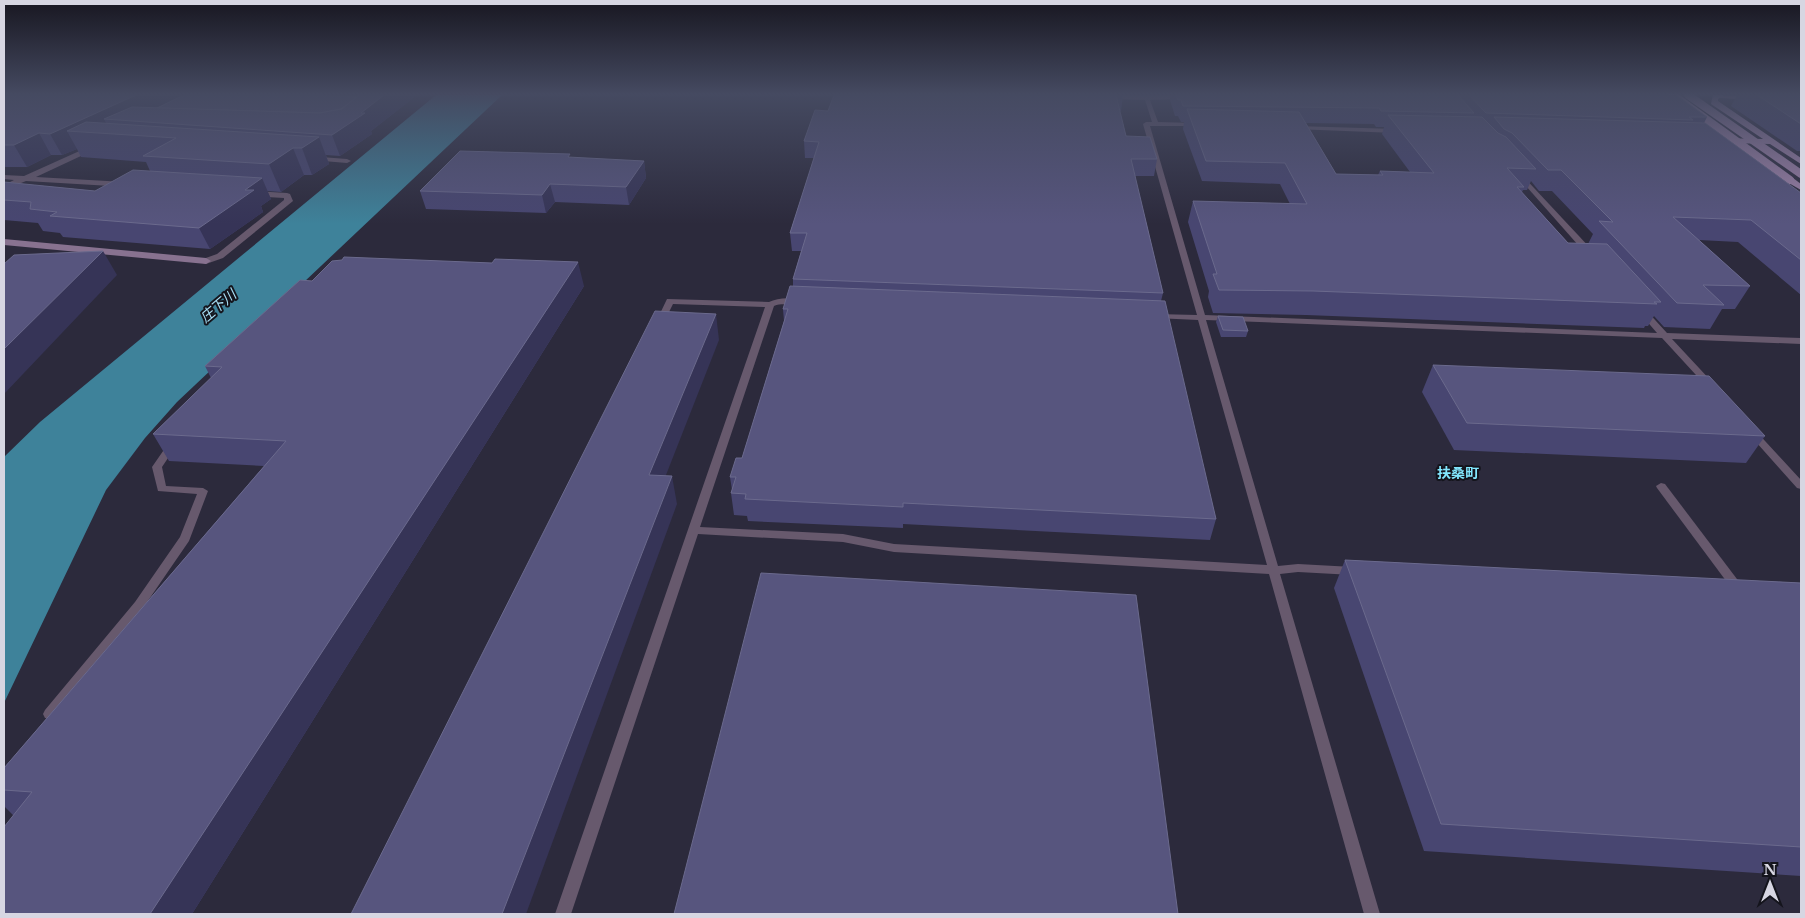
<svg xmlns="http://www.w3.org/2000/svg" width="1805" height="918" font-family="'Libre Baskerville','Noto Sans JP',serif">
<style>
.water{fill:#3e829a}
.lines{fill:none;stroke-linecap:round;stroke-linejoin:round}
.lane{fill:#67596d;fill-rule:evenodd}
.street{fill:#67596d;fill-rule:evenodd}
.secondary{fill:#887290;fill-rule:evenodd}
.primary{fill:#a285ac;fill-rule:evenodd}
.primary-bridge{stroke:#a285ac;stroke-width:8}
.wall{fill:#484671;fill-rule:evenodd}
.shaded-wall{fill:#363457}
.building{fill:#57557e;stroke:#6b6a8d}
.labels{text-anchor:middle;stroke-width:4;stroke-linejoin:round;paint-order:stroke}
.water-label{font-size:14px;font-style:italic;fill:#a9e1f7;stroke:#14141c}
.neighbourhood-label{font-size:14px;font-weight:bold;fill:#82e7fe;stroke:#14141c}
</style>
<rect width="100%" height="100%" fill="#2c2a3c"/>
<path class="water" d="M436,95H502L177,402L145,438L106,490L4,703V457L40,422Z"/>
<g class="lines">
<g class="lane">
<path d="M1109,95H1185L1187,97L1184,99L1150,100L1158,122L1196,123L1199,125L1198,126H1150L1205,315L1657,333L1638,311L1642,309H1645L1667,333L1801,338V344L1672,339L1713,383L1715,385L1710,388L1707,387L1662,338L1206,320L1278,566L1298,564L1353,567L1357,568L1359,571L1357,574L1353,575L1298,572L1280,574L1380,914H1364L1269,574L894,552L843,542L698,534L571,914H555L765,307L673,304L662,326H656L655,324L667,299L769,302C778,298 793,296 802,302C794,307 783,302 774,306L700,527L843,534L894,544L1267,565L1198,320L1155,318L1151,316L1155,314L1197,315L1143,124L1146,122H1152L1145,100L1110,99L1107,97Z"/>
<path d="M1296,126L1396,129L1399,131L1396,133L1294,129V127Z"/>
<path d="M1518,175H1522L1592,250V254H1586L1518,177Z"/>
<path d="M1751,428L1754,429L1801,480V489L1797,488L1748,433L1746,431Z"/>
<path d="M173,440L178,443L162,467L166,486L203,488L208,491L189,541L143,608L55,718L50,719L45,718L43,714L45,710L135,602L180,537L197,494L158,491L152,467L170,441Z"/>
<path d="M1661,483L1665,484L1743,587L1745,590L1743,593L1739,594L1735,593L1657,488L1656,486Z"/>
</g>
<g class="street">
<path d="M95,144L99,146L98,148L36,177L125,182L128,183V187L26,181L4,190V185L14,180L4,179V175L24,176Z"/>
<path d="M308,156L347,159L351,161L347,163L311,160L307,158Z"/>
<path d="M252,191L287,193L290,194L293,201L223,258L206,264L203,263V259L217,254L284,200V198L249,196V192Z"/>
</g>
<g class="secondary">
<path d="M1745,95L1755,98L1751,100L1721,98L1717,96Z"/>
<path d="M4,239L206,258L211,261L206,264L4,245Z"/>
</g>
<g class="primary">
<path d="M1713,95H1724L1718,99V101L1801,158V164L1770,144L1730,143L1734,147L1727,149L1719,142V138L1763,139L1711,104Z"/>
<path d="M1787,178H1793L1801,184V190L1787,182Z"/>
</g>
<g class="primary-bridge">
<path d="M1673,95L1790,180"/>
<path d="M1688,95L1801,174"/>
</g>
</g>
<g class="wall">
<path d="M4,95H417L371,131L372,134L340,156L326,155L329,164L312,175H304L281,192L267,191L271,199L261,206L263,212L210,249L63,237L60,233L43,231L38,223L4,220V182L95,191L150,171L146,162L81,157L77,149L62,155H51L27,167H4Z"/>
<path d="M834,95H1123L1121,111H1120L1126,136L1157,159L1154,176H1135L1163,293L1161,301L1216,519L1210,540L903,524V528L748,521L747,516L734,515L731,493L732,490L730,477L742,458L784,321L783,309L793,286V279L801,251H792L790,233L814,158H805L804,141L828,111Z"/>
<path d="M1170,95H1676L1707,117L1704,123L1801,193V295L1738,242L1699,240L1750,286L1735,309H1722L1710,329L1664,327L1654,316L1648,326H1645L1644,328L1306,315L1213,313L1208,297L1209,291L1188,222L1193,201L1290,204L1280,184L1202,181L1183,129L1184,122H1181L1178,116H1175L1170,100ZM1306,123L1374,124L1376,127H1384L1382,134L1410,172L1380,171L1378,175L1336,174ZM1531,181L1539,191H1552L1593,234L1588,244L1568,243L1522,192L1523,190H1527Z"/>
<path d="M1737,95H1801V151H1797L1731,106Z"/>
<path d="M571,158L644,161L646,178L629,205L555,202L546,213L426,209L420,191Z"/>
<path d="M584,286L192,914H4L13,815L4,806V768L264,466L169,461L153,434L211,378L205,366Z"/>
<path d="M1218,316L1248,331L1246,337H1221L1216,322Z"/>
<path d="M1433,365L1765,436L1746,463L1454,450L1422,392Z"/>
<path d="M1345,560L1801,583V876L1424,851L1334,588Z"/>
</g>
<g class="shaded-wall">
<path d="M136,95H190L160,110L104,119L111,133L67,131L77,149L62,155L50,134Z"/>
<path d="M384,95H417L371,131L372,134L340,156L332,135Z"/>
<path d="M39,133L51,155L27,167L14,145Z"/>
<path d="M319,137L329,164L312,175L302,148Z"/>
<path d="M293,148L304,175L281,192L269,164Z"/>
<path d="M644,161L646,178L629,205L626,187Z"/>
<path d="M262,178L271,199L261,206L263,212L210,249L199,228L245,190Z"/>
<path d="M550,184L555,202L546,213L542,195Z"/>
<path d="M103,251L117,275L4,394V349Z"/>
<path d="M578,262L584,286L192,914H150Z"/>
<path d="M716,314L719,340L655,503L649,475Z"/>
<path d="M672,476L677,504L526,914H502Z"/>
</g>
<g class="building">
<path d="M4,95H136L50,134L39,133L14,145H4Z"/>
<path d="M184,95H315L357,97L341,109L320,113L157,108Z"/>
<path d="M359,95H384L361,113H365L332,135L104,119L132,107L320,113L342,109Z"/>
<path d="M834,95H1116L1126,136L1150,137L1157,159H1131L1163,293L793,279L807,233H790L819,142L804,141L815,110L828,111Z"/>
<path d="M1176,95H1458L1474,113L1381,111L1379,108L1183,106L1181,100H1178Z"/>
<path d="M1469,95H1676L1707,117H1689L1693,120L1486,113Z"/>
<path d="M1757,95H1801V124Z"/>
<path d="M1187,109L1299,112L1336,174L1383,175L1380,171L1434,173L1388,115L1482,117L1498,133L1506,137L1536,169L1507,168L1524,187H1517L1568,243L1607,244L1661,302H1654L1657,304L1313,291L1219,290L1213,274H1217L1193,201L1307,204L1285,163L1206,161Z"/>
<path d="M1494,117L1705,123L1801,193V260L1751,220L1673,217L1750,286L1703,285L1724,305L1677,303L1599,221L1613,222L1561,170H1548L1512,133L1504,129Z"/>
<path d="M86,122L319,137L302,148H293L269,164L143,156L176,138L67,131Z"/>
<path d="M460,151L570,154L568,157L644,161L626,187L550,184L542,195L420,191Z"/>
<path d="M133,170L262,178L245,190H254L199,228L50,216L57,212L30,209L31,202L4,200V182L95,191Z"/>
<path d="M103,251L4,349V264L14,255Z"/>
<path d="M344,257L492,263L495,259L578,262L150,914H4V827L32,792L4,790V768L286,441L153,434L222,367L205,366L300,280L312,281L332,261L342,260Z"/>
<path d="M790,286L1165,301L1216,519L903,503V507L745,499L746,494L731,493L736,477H730L736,458H742L788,309H783Z"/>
<path d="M655,311L716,314L649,475L672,476L502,914H351Z"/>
<path d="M1218,316L1243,317L1248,331L1223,330Z"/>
<path d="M1433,365L1709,376L1765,436L1467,423Z"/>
<path d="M1345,560L1801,583V847L1441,824Z"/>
<path d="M761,573L1136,595L1178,914H674Z"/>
</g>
<linearGradient id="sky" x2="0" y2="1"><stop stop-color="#181721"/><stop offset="0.42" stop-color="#454a61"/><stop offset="1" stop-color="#454a61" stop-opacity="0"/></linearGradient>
<rect width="1805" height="224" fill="url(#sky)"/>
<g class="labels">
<g class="water-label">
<text transform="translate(218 306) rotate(-40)" y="5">庄下川</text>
</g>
<g class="neighbourhood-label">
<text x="1458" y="478">扶桑町</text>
</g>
</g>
<rect width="1805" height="918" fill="none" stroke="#d7d6e2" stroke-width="10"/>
<g transform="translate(1770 883)" stroke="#14141c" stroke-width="4" paint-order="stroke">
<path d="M0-4L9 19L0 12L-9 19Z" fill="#d7d6e2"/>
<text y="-8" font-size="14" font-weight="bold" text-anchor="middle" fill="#d7d6e2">N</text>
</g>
</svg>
